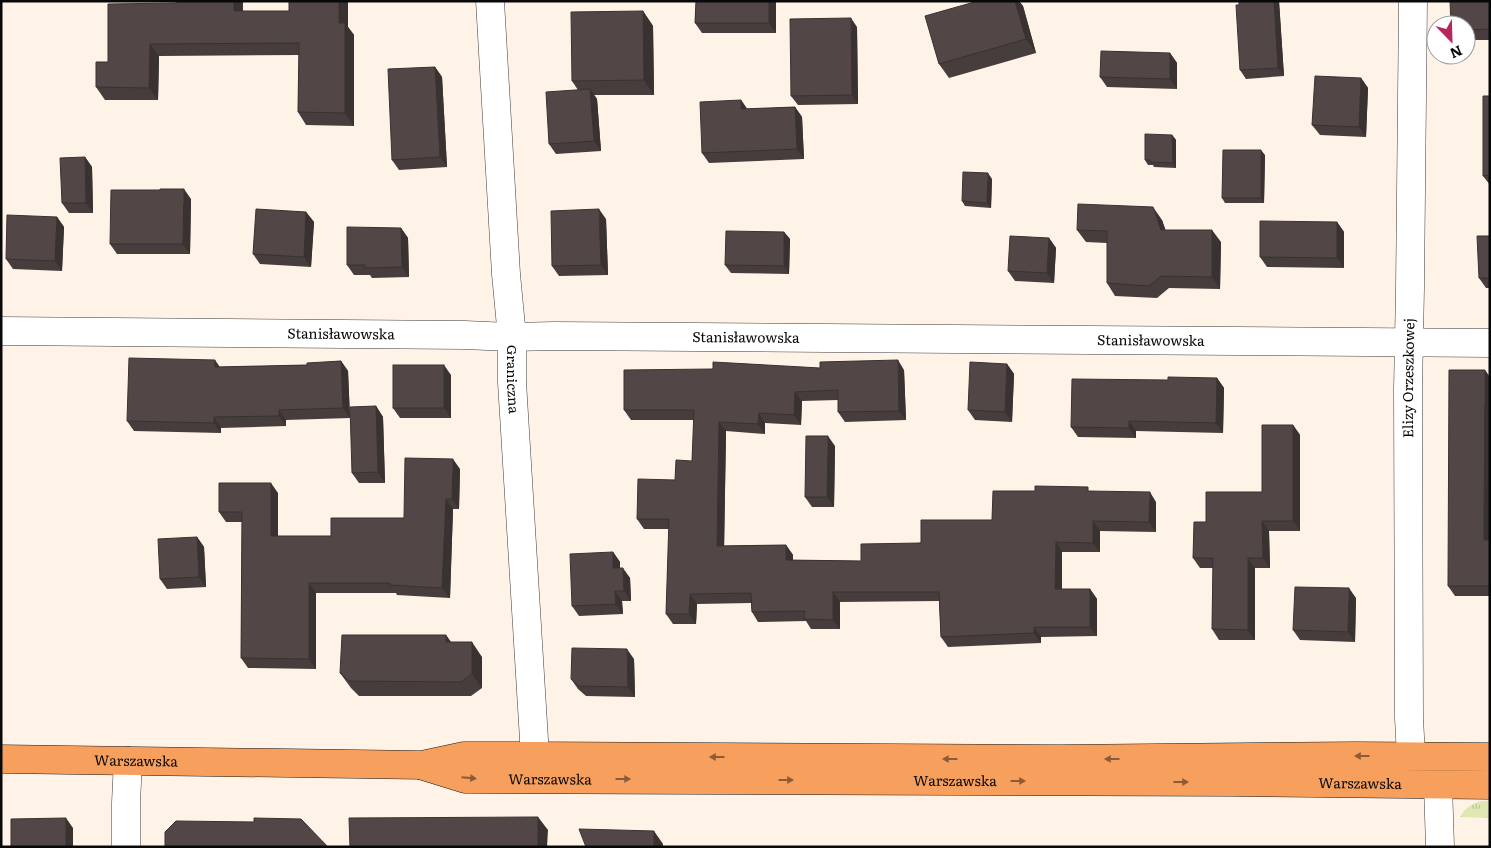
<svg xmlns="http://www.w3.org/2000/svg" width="1491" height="848" font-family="Literata,serif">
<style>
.grass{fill:url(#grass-tufts)}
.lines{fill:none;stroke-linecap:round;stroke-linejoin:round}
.minor-casing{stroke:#3c3c3c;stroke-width:29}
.primary-casing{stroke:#1a1a1a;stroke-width:29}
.minor{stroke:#fff;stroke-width:28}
.primary{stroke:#f7a05e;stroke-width:28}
.wall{fill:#473d3c}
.shaded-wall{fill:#393231}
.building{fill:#524746;stroke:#393231}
.oneway{fill:#8c5c38}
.labels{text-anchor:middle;stroke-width:5;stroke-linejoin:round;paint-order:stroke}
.street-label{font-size:14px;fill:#090909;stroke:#fff}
</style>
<defs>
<pattern id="grass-tufts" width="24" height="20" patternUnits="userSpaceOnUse" patternTransform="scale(1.25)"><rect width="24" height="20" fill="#dfe7b2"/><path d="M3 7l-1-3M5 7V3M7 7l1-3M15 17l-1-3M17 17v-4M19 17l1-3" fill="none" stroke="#bec598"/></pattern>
</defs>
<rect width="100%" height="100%" fill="#fff2e6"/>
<path class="grass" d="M1481,801H1490V818L1460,817C1465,808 1470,805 1481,801Z"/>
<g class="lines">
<g class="minor-casing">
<g id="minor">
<path id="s1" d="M490,1L506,274L512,337V382L535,756"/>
<path id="s2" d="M1,331L465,335L512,337L555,336L1490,343"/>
<path id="s3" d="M1411,756L1409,718L1408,389L1410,288L1413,1"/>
<path d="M1438,785L1440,847"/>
<path d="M126,847V803L128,761"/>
</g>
</g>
<g class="primary-casing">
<g id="primary">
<path id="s4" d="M1,759L422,765L464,756H535L1059,759L1356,756L1490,757"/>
<path id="s5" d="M423,766L465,779L1230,782L1490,785"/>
</g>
</g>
<use href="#minor" class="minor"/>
<use href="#primary" class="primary"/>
</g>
<g class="wall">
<path d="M696,1H776V33H702L695,23Z"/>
<path d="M978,1H1019L1023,6L1036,53L949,78L939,64Z"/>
<path d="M1239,1H1279L1284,76L1246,79L1240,70Z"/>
<path d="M1490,1V40H1466V25Z"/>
<path d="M177,3L243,11L348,27L354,35V126L306,125L298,112L299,55L159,56L158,100H105L96,87L108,62Z"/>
<path d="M643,11L653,26L654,95H594L597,99L601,151L556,154L549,144L578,90L572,81Z"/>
<path d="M857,27L858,104L798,105L791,96Z"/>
<path d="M1170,53L1177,63V89L1107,87L1100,77Z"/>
<path d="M435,67L442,77L447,167L399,170L392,160Z"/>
<path d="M1361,78L1368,88L1366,137L1320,135L1312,125Z"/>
<path d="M1490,96V185L1483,176Z"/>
<path d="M741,100L747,109L795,107L802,117L804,159L709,163L702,153Z"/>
<path d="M1172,135L1176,140V168L1154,167L1153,165H1148L1145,160Z"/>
<path d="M1265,155L1264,203H1225L1222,198Z"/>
<path d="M85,157L92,167L93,213H69L62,203Z"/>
<path d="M992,179L991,208L965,206L962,201Z"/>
<path d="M191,199L190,254H117L110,244Z"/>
<path d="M306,212L314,222L311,267L260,264L253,254Z"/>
<path d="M57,217L64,227L62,271L13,269L6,259Z"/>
<path d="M606,219L608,275L559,276L552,266Z"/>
<path d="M1162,220L1165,230L1221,242L1220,289L1169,288L1157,298L1115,296L1107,283V243L1086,242L1077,230Z"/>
<path d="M1337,222L1344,232V268L1267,267L1260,257Z"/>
<path d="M401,228L408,238L409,277L372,278L370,275H354L347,265Z"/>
<path d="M784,232L790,239L789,274L731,273L725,265Z"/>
<path d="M1490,236V288H1486L1479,278Z"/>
<path d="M1049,238L1056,248L1054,283L1015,281L1008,271Z"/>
<path d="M341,361L348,371L350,418L286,420V426L221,428V433L134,431L127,421L220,367L307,365Z"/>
<path d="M1007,364L1014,374L1012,422L975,420L968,410Z"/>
<path d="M820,368L904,370L906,420L845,422L838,412V400L802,401L801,425L765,423V434L726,431L724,546L786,545L793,555V560L861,561L992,520L1035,491H1090L1156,502V532L1100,531V552H1062V589H1090L1097,599V636L1041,637V643L948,647L941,637L939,601L840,602V629H811L806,621L758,622L752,612L751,603L697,604L696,624H673L666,614L669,529H644L637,519L675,480L692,461L694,420H631L624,410Z"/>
<path d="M451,375V418H400L393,408Z"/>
<path d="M1490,377V596H1455L1448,586Z"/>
<path d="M1217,378L1224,388L1223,433L1136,431V438L1078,437L1071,427L1168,380Z"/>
<path d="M376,406L383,417L385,483H359L352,473Z"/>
<path d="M1293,425L1300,435V531H1269L1270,568H1255V640H1219L1212,629L1213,568H1200L1193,558L1206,522L1262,492Z"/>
<path d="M835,446L834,507H812L805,497Z"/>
<path d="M460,469L459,509H453L450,598L397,595L396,593H316V669L248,668L241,658L242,522H226L219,512L278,493V536H331L404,518Z"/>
<path d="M197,537L204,547L206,587L167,589L160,579Z"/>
<path d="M613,552L620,562V568L630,578L631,601H622L623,614L579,616L572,606Z"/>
<path d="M1356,598L1355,642L1300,640L1293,630Z"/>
<path d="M446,635L451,642L482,657V688L471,696H359L351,688L340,673Z"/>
<path d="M634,659L635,697L586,696L578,689L571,679Z"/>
</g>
<g class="shaded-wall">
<path d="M234,1H243V24L234,11Z"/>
<path d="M339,1H348V27L354,35V126L345,113L339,23Z"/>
<path d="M769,1H776V33L769,23Z"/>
<path d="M1015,1H1019L1023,6L1036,53L1026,39Z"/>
<path d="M1274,1H1279L1284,76L1278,68Z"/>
<path d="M643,11L653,26L654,95L644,80Z"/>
<path d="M851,18L857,27L858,104L852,95Z"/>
<path d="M150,44L159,56L158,100L149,88Z"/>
<path d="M1170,53L1177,63V89L1170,79Z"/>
<path d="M435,67L442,77L447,167L440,157Z"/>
<path d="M1361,78L1368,88L1366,137L1359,127Z"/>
<path d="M590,89L597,99L601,151L594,141Z"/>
<path d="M741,100L748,110L741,109Z"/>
<path d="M795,107L802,117L804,159L797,149Z"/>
<path d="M1172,135L1176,140V168L1173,163Z"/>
<path d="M1261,150L1265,155L1264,203L1261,198Z"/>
<path d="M85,157L92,167L93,213L86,203Z"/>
<path d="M988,173L992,179L991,208L987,203Z"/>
<path d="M184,189L191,199L190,254L183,244Z"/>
<path d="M1153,207L1162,220L1170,242L1161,230Z"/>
<path d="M599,209L606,219L608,275L601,265Z"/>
<path d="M306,212L314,222L311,267L304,257Z"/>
<path d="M57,217L64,227L62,271L55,261Z"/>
<path d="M1337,222L1344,232V268L1337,258Z"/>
<path d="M401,228L408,238L409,277L402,267Z"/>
<path d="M1212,230L1221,242L1220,289L1212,277Z"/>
<path d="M784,232L790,239L789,274L784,266Z"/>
<path d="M1049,238L1056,248L1054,283L1047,273Z"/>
<path d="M215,360L222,370L215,367Z"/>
<path d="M898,360L904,370L906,420L899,411Z"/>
<path d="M341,361L348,371L350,418L343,408Z"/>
<path d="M1007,364L1014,374L1012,422L1005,412Z"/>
<path d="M444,365L451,375V418L444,408Z"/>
<path d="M1485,370L1490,377V549L1484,540Z"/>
<path d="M1217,378L1224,388L1223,433L1216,423Z"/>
<path d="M795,392L802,401L801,425L794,415Z"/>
<path d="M376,406L383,417L385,483L378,472Z"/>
<path d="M279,410L286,420V426L279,416Z"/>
<path d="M759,413L765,423V434L758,424Z"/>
<path d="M214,417L221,428V433L214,423Z"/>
<path d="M1129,421L1136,431V438L1129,428Z"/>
<path d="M719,422L726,431L724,556L717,546Z"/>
<path d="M1293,425L1300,435V531L1293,521Z"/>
<path d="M828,436L835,446L834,507L827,497Z"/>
<path d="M453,459L460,469L459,509L452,499Z"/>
<path d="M271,483L278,493V546L271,536Z"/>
<path d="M1150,492L1156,502V532L1149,522Z"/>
<path d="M446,499L453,509L450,598L442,588Z"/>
<path d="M1093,521L1100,531V552L1093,543Z"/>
<path d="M1262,521L1269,531L1270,568L1263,558Z"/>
<path d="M197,537L204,547L206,587L199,577Z"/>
<path d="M1056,542L1062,552V598L1055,589Z"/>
<path d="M786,545L793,555V570L786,560Z"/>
<path d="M613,552L620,562V578L613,568Z"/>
<path d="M1248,558L1255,568V640L1248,630Z"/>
<path d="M623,568L630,578L631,601L624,591Z"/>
<path d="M309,583L316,593V669L309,659Z"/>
<path d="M1349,588L1356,598L1355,642L1348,632Z"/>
<path d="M1090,589L1097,599V636L1090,627Z"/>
<path d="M615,591L622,601L623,614L616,604Z"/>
<path d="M833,592L840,602V629L833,620Z"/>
<path d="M690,594L697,604L696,624L689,614Z"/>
<path d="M1034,627L1041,637V643L1034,633Z"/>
<path d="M446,635L456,650L446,642Z"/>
<path d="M472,642L482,657V688L472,674Z"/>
<path d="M627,649L634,659L635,697L628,687Z"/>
<path d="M538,817L548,830L547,847H538Z"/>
<path d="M66,818L73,828V847H66Z"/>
<path d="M654,831L663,844V847H654Z"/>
</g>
<g class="building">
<path d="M177,1H234V11H289V1H339V23H345V113L298,112L299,43L150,44L149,88L96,87V62H108V4L177,3Z"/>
<path d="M696,1H769V23H695Z"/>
<path d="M978,1H1015L1026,39L939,64L925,16Z"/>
<path d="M1239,1H1274L1278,68L1240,70L1236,5H1239Z"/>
<path d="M1450,1H1490V29L1466,30V25H1451Z"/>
<path d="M643,11L644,80L572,81L571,12Z"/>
<path d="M851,18L852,95L791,96L790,19Z"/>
<path d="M1101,51L1170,53V79L1100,77Z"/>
<path d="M435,67L440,157L392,160L388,69Z"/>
<path d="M1315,76L1361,78L1359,127L1312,125Z"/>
<path d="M590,89L594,141L549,144L546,92Z"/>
<path d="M1483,96H1490V175L1483,176Z"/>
<path d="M741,100V109L795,107L797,149L702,153L700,102Z"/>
<path d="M1145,134L1172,135L1173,163L1151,162L1150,160H1145Z"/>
<path d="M1223,150H1261V198H1222Z"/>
<path d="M85,157L86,203H62L60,158Z"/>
<path d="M963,172L988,173L987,203L962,201Z"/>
<path d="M160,189H184L183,244H110L111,190H160Z"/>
<path d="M1078,204L1153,207L1161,230H1212V277L1161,276L1149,286L1107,283V231L1077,230Z"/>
<path d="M256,209L306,212L304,257L253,254Z"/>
<path d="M599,209L601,265L552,266L551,211Z"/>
<path d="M7,215L57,217L55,261L6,259Z"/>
<path d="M1260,221L1337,222V258L1260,257Z"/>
<path d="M347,227L401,228L402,267L365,268V265H347Z"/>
<path d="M726,231L784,232V266L725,265Z"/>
<path d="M1010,236L1049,238L1047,273L1008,271Z"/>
<path d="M1477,236H1490V278H1479Z"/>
<path d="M129,358L215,360V367L307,365V363L341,361L343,408L279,410V416L214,417V423L127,421Z"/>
<path d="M898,360L899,411L838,412V390L795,392L794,415L759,413L758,424L719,422L717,546L786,545V560L861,561V544L921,543V520H992L993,491H1035V486L1088,487V491L1150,492L1149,522L1093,521V543L1056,542L1055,589H1090V627H1034V633L941,637L939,592H833V620L804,619L805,611L752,612L751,593L690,594L689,614H666L669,519H637L638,479L675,480L676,460L692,461L694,410H624V370L713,369V362L820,368V362Z"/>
<path d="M970,362L1007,364L1005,412L968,410Z"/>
<rect x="393" y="365" width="51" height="43"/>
<path d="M1449,370H1485L1484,540H1490V586H1448Z"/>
<path d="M1168,377L1217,378L1216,423L1129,421V428L1071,427L1072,379L1168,380Z"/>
<path d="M376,406L378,472L352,473L350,407Z"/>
<path d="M1262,425H1293V521H1262L1263,558H1248V630L1212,629L1213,558H1193L1194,522H1206V492H1262Z"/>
<path d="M806,436H828L827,497H805Z"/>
<path d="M405,458L453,459L452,499H446L442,588L390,585V583H309V659L241,658L242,512H219V483H271V536H331V518H404Z"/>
<path d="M197,537L199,577L160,579L158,539Z"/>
<path d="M613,552V568H623L624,591H615L616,604L572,606L570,554Z"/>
<path d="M1295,587L1349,588L1348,632L1293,630Z"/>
<path d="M342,635H446V642H472V674L461,682L349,681L340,673Z"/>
<path d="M572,648L627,649L628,687L579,686L571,679Z"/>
<path d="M538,817V847H350L349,818Z"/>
<path d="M66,818V847H11V819Z"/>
<path d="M254,818L301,819L328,847H165V832L176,821L254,822Z"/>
<path d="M579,829L654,831V847H586Z"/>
</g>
<defs><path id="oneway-solid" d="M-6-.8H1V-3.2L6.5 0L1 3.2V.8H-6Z" transform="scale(1.25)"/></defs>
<g class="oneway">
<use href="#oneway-solid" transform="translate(1362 756) rotate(-180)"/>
<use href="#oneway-solid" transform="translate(717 757) rotate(-180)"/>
<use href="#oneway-solid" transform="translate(950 759) rotate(-180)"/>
<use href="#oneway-solid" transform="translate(1112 759) rotate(180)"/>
<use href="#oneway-solid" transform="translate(469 778) rotate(5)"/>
<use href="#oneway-solid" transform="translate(623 779)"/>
<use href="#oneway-solid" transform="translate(786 780)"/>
<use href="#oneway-solid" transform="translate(1018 781)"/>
<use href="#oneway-solid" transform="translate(1181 782)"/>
</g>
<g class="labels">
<g class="street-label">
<text dy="5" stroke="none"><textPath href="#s2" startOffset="340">Stanisławowska</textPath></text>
<text dy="5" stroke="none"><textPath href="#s2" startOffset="745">Stanisławowska</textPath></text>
<text dy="5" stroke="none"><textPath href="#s2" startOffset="1150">Stanisławowska</textPath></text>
<text dy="5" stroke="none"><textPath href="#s1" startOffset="379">Graniczna</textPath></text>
<text dy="5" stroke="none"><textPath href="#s3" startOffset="378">Elizy Orzeszkowej</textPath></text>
<text dy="5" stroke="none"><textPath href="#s4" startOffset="135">Warszawska</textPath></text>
<text dy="5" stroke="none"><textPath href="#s5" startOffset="129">Warszawska</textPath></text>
<text dy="5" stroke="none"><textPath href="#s5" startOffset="534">Warszawska</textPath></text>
<text dy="5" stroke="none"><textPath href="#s5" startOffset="939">Warszawska</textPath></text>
</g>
</g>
<rect width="1491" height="848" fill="none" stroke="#090909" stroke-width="5"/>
<g transform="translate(1451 40) rotate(157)"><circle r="24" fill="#ffffff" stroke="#9d9d9d"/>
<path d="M0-4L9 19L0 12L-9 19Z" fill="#b6255b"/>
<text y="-8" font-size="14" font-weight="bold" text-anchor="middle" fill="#090909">N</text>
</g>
</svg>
